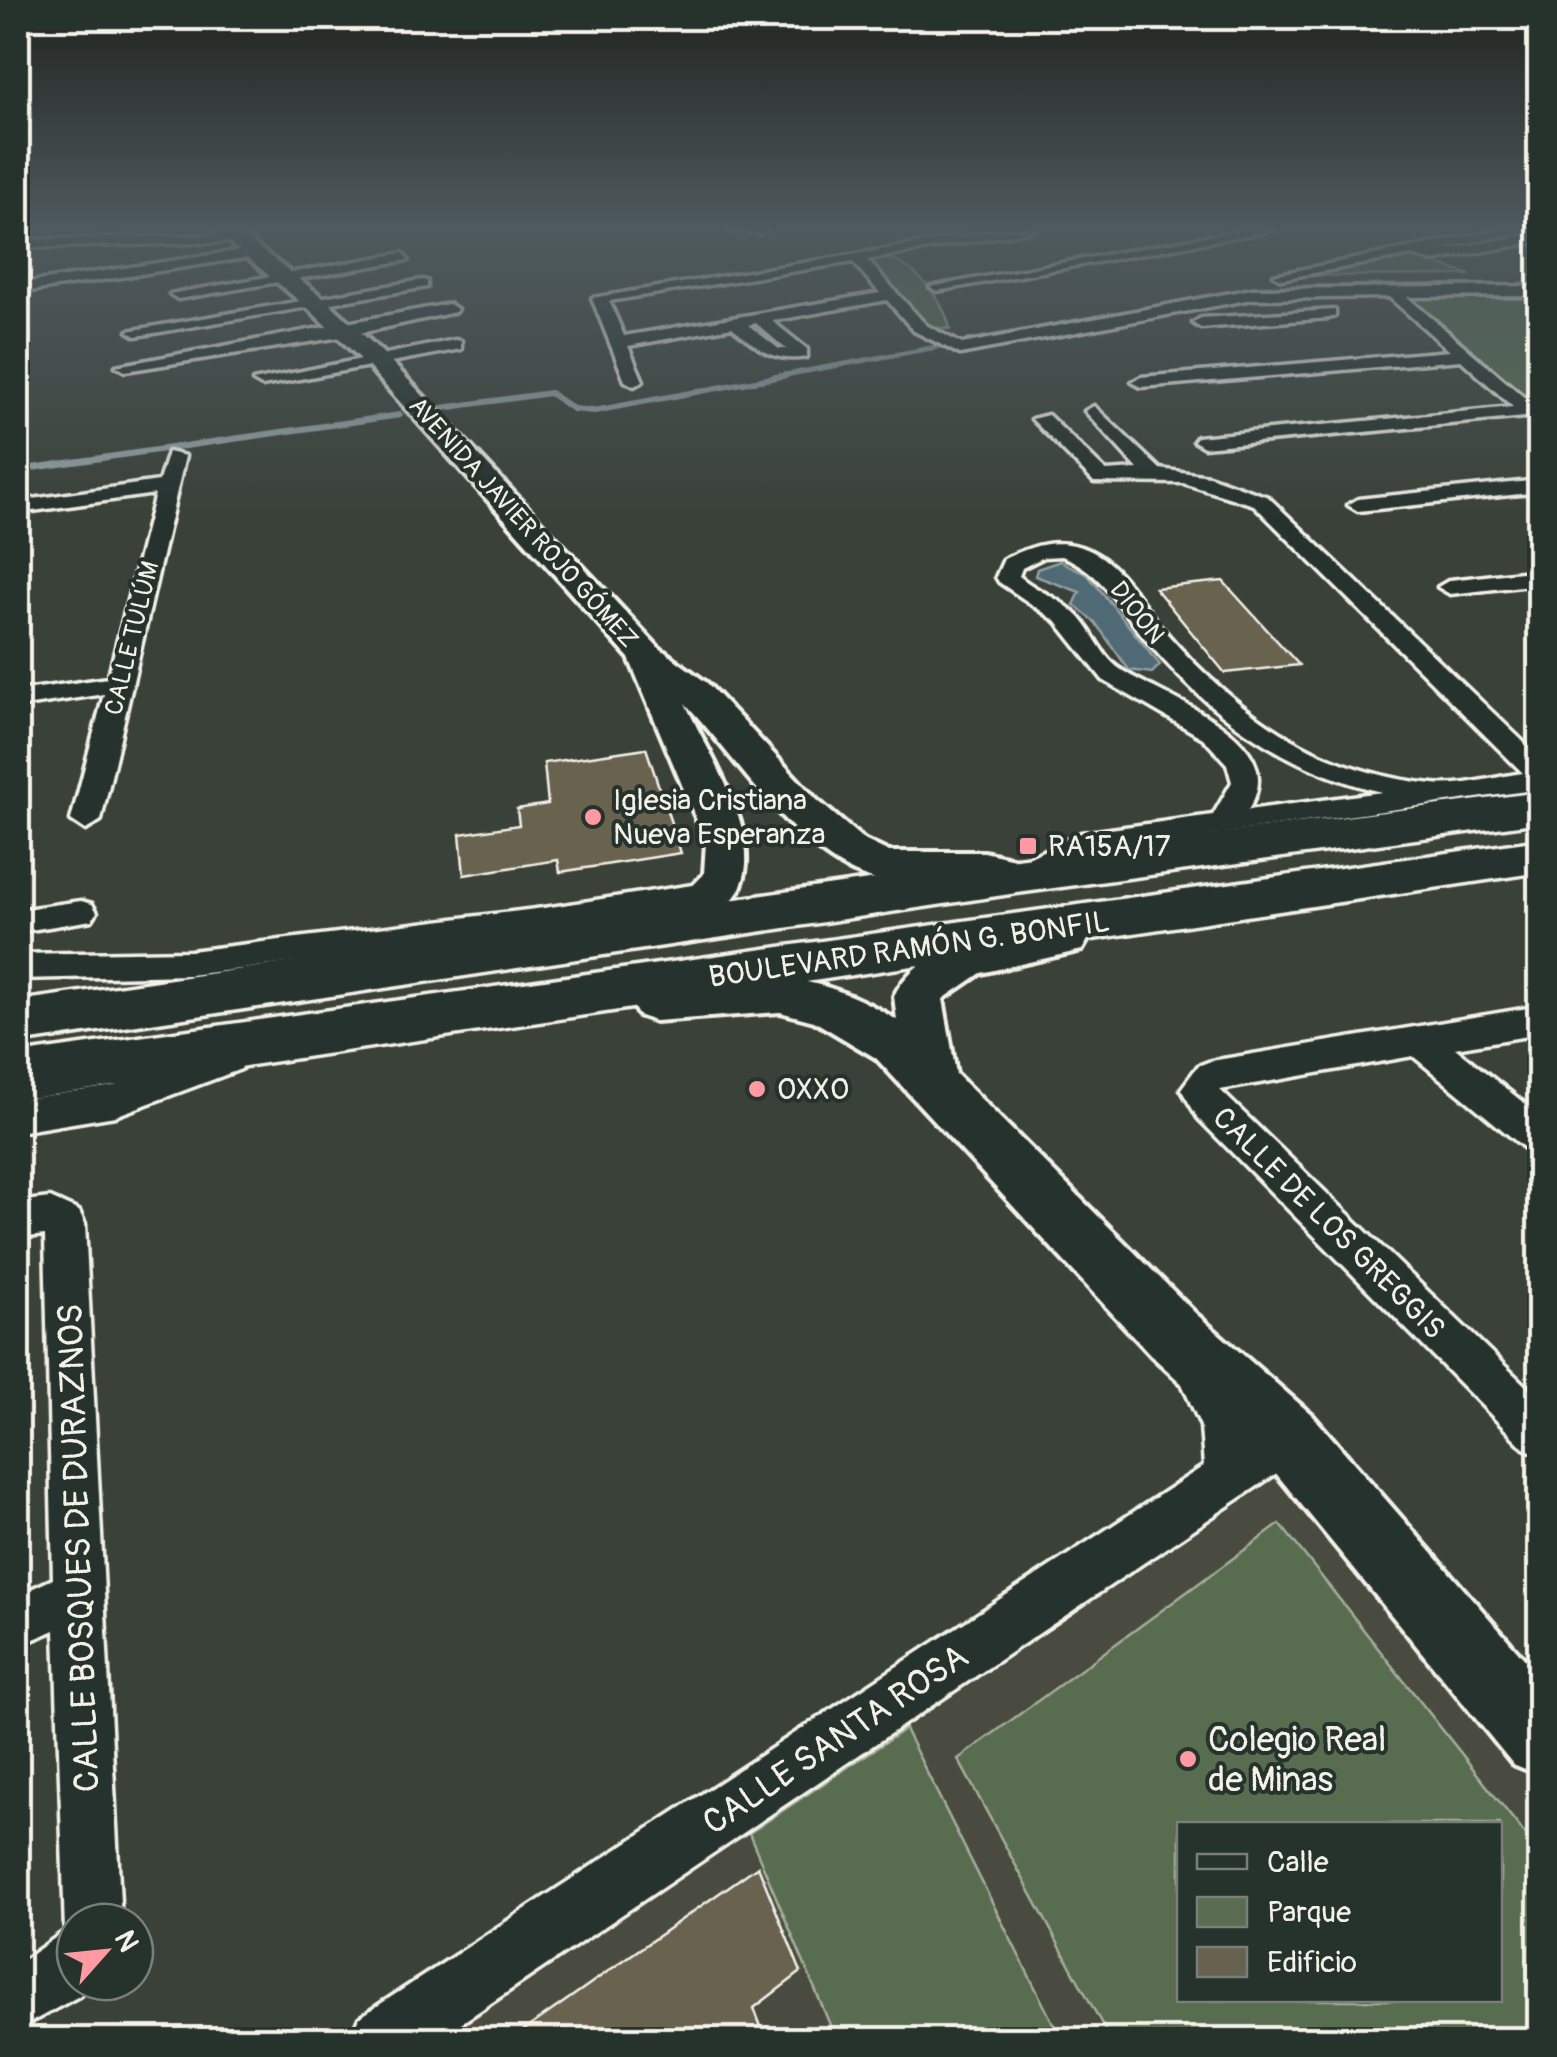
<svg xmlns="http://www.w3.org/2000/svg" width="1557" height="2057" font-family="Pangolin,sans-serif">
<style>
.built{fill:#484b3f;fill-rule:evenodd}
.green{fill:#596c4f;stroke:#a6ae9c;stroke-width:2.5;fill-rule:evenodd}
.water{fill:#506a75;stroke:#92a0a3;stroke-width:2.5}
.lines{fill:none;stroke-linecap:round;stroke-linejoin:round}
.stream-far1{stroke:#92a0a3;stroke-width:5}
.stream{stroke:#92a0a3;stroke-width:6}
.building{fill:#676250;stroke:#f4f1e8;stroke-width:2.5}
.street-casing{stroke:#f4f1e8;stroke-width:7}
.secondary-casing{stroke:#f4f1e8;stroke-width:8}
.primary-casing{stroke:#f4f1e8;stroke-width:7}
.street{fill:#26332d;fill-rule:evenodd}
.secondary{fill:#26332d;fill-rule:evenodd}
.primary{fill:#26332d;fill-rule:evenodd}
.poi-dot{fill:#ff9aa2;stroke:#26332d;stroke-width:4}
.labels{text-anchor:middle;stroke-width:8;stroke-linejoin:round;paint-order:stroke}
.far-street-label{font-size:25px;fill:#f4f1e8;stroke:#26332d}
.poi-label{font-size:30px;fill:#f4f1e8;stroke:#26332d;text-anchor:start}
.street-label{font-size:30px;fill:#f4f1e8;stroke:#26332d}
.near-street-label{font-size:35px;fill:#f4f1e8;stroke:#26332d}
.near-poi-label{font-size:35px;fill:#f4f1e8;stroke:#26332d;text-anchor:start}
</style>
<rect width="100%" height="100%" fill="#3a4138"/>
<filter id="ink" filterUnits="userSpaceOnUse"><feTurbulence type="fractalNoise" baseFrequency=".01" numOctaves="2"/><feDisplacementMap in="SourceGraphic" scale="20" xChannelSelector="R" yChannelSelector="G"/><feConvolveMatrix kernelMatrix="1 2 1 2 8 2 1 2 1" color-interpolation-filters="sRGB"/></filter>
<g filter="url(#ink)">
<path class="built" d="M1282,1475L1539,1789V2039L441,2040ZM1180,1824H1500V2000H1180Z"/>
<g class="green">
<path d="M1417,257L1470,275L1307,276Z"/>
<path d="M880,258C912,259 944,300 950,329L929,327L872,263Z"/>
<path d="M1539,295V407L1408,296Z"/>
<path d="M1280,1524L1539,1852V2039H1110L958,1759ZM1500,1824V2000H1180V1824Z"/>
<path d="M905,1729L1061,2039H836L749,1833Z"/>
</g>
<path class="water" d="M1060,561L1088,575L1160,665L1152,673L1129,670L1095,622L1074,605L1080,592L1035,576L1037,569Z"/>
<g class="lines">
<g class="stream-far1">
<path d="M1521,285H1540"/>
<path d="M967,341L1259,287L1502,285"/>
<path d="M774,377L937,347"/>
</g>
<g class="stream">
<path d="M435,409L550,393L573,409L594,411L787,375"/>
<path d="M18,470L400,415"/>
</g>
</g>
<g class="building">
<path d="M1223,581L1299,665L1225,673L1155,588Z"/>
<path d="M646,748L681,853L560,872L558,860L464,875L460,834L519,825L517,809L548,804L544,763Z"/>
<path d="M758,1866L801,1972L754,2008L766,2040H510Z"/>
</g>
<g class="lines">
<g class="street-casing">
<g id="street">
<path d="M729,230H766L760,234Z"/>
<path d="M1001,230H1035L867,260L926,325L962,344L1252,289L1540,286V296L1407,297L1540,411V424L1525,417L1204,447L1194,441L1197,437L1513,407L1461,360L1141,387L1132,382L1141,377L1450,351L1389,297L1252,299L960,354L914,331L887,300L772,321L807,349V357C772,363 758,348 732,327L628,346L643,381L634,386L625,381L592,298ZM853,262L880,293L624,336L609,301ZM756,323L786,349H779L748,325Z"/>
<path d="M1241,230H1273L937,291L930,287Z"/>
<path d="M1499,230H1528L1430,252L1540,233V241L1432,261L1411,255L1281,279L1274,275Z"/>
<path d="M232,235L227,242L18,248V240Z"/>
<path d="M251,249L256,256L18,293V284Z"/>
<path d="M403,253L408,260L178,299L170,294Z"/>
<path d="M422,280L427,281V287L136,336L128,331Z"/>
<path d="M449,304L457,309L455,312L347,336L125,371L116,366Z"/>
<path d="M1335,310V316L1329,318L1201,328L1193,323L1201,318Z"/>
<path d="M455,340L461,341V349L262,386L253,381Z"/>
<path d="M1094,406L1160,469L1209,476L1268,497L1540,758V789L1088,852L1029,884H1007L1003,876L1007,868L1081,833L1213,815L1232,782L1227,764L1203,738L1103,680L1056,621L999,582L996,577L1004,559C1033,545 1059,536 1091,551C1122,566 1141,603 1163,629C1201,674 1250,717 1302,745C1340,766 1389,780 1433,784C1461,787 1495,777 1523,773L1254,505L1183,483L1094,482L1032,419L1048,415L1106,471L1138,469L1085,411ZM1062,556C1102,571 1121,610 1147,641C1210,716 1287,770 1382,792L1248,810C1295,737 1164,699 1120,669C1101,656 1093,631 1077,615C1060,598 1036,591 1019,576L1022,568L1044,557Z"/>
<path d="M168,452L185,456L101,820L86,830L71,820L104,694L18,707V691L108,678L155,494L18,513V501L159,481Z"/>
<path d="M1540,480V492L1358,511L1348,505L1358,499Z"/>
<path d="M1540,570V584L1450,594L1438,587L1450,580Z"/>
<path d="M712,882L723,885L728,893L723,901L544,932L190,975L18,979V954L190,951L544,908Z"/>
<path d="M81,901L92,904L97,912L92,920L18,932V910Z"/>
<path d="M1540,1006V1034L1455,1048L1540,1116V1155L1527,1150L1413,1056L1220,1090L1540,1400V1455L1524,1448L1198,1118L1181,1089L1198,1066L1211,1061Z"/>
<path d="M228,1045L241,1049L246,1059L241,1069L115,1116L18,1132V1100L114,1086Z"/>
<path d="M50,1198L79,1211L85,1224L121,1922H75V1982H93L79,1996L18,2029V1964L65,1931L55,1630L18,1646V1595L53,1579L45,1235L18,1238V1202Z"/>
<path d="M1201,1355C1230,1367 1242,1408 1249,1437L1289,1415L1305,1422L1312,1438L1305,1454L436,2040H350L359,2018L1204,1466L1201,1426L1179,1377L1185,1361Z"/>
</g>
</g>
<g class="secondary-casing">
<g id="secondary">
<path d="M215,230H236L326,300L385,355L658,647L707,683L817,800L864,840L889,852H984L1014,859L1020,870L1014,881C993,886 974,881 952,882C919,885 885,887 854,872C788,842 734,755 685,703C715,770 801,887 694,924C670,933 646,946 621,939L614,927L621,915L685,894L704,874L706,842L629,658L367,365L310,310Z"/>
<path d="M1066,921L1082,926L1089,938L1082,950L981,973L943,999L956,1074L1196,1314L1312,1415L1540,1677V1775L1513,1764L1266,1461L1152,1356L876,1058L814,1021L780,1012L655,1021L638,1015L631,1002L638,989L655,983C750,972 812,967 897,1020L894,996C926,935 1005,933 1066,921Z"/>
</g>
</g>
<g class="primary-casing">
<g id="primary">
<path d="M1540,792V822L1017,893L18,1043V1001L1017,859Z"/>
<path d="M1540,840V872L18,1100V1054Z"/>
</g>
</g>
<use href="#street" class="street"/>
<use href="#secondary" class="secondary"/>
<use href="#primary" class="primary"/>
</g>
</g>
<linearGradient id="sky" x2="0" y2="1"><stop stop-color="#20241f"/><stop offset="0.44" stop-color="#4f5a5e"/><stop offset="1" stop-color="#4f5a5e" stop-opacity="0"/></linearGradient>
<rect width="1557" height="518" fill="url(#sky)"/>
<g class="poi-dot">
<circle cx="593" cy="817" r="10"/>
<rect x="1018" y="836" width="20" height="20" rx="5"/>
<circle cx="757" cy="1089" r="10"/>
<circle cx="1188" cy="1759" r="10"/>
</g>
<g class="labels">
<g class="far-street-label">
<text transform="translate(524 522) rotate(48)" y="9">AVENIDA JAVIER ROJO GÓMEZ</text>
<text transform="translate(1138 612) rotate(52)" y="9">DIOON</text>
<text transform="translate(131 638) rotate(-76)" y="9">CALLE TULÚM</text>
</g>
<g class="poi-label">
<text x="613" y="810">Iglesia Cristiana<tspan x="613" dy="34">Nueva Esperanza</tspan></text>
<text x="1048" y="856">RA15A/17</text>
<text x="777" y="1099">OXXO</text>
</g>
<g class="street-label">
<text transform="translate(909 949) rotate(-8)" y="10">BOULEVARD RAMÓN G. BONFIL</text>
<text transform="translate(1329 1223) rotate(45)" y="10">CALLE DE LOS GREGGIS</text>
</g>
<g class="near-street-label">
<text transform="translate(78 1548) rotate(-92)" y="12">CALLE BOSQUES DE DURAZNOS</text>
<text transform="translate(835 1739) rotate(-34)" y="12">CALLE SANTA ROSA</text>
</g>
<g class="near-poi-label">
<text x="1208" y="1751">Colegio Real<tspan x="1208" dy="40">de Minas</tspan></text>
</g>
</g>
<rect width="1557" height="2057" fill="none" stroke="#26332d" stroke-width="60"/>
<rect x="30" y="30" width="1497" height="1997" fill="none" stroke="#f4f1e8" stroke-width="4" filter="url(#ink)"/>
<rect x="1177" y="1822" width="325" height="180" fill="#26332d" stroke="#787f78" stroke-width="2.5"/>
<rect x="1197" y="1854" width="50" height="15" fill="#26332d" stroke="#787f78" stroke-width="2.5"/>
<text x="1267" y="1872" font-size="30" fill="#f4f1e8">Calle</text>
<rect x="1197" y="1897" width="50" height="30" fill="#596c4f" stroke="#787f78" stroke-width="2.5"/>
<text x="1267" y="1922" font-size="30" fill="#f4f1e8">Parque</text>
<rect x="1197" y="1947" width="50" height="30" fill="#676250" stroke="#787f78" stroke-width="2.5"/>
<text x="1267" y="1972" font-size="30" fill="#f4f1e8">Edificio</text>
<g transform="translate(105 1952) rotate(63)"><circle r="48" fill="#26332d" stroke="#787f78" stroke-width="2.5"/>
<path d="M0-8L18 38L0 25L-18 38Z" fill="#ff9aa2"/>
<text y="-15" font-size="28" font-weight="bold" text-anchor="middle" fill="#f4f1e8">N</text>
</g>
</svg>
